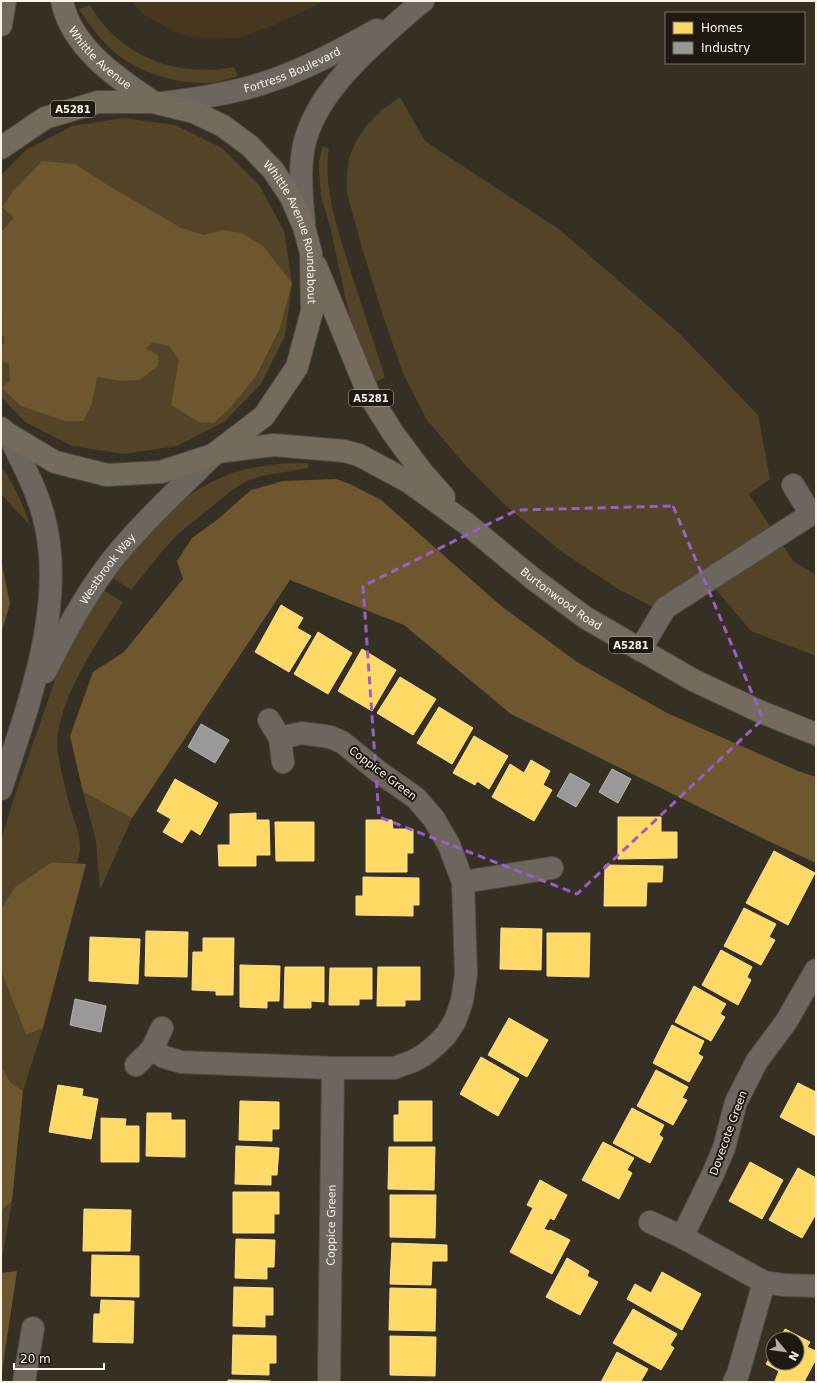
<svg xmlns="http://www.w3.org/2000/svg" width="817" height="1383" font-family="'DejaVu Sans',sans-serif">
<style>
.built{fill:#46371e}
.green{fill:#534327}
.forest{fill:#6e572e}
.homes{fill:#ffd966;stroke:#fee18d}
.industry{fill:#999;stroke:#b6b4b0}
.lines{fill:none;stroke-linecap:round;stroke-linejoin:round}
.minor-casing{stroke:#514b41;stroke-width:24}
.major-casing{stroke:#514b41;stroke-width:24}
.minor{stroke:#6c665f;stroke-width:22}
.major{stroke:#746b5d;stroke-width:22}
.marked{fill:none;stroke:#9b5ec9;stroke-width:3;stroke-dasharray:8 5;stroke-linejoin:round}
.labels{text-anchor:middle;stroke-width:4;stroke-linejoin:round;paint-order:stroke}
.shield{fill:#1f1a11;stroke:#b9b2a7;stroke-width:1}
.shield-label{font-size:10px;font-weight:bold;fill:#fbf3e7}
.street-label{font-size:11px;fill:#fbf3e7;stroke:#1f1a11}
</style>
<rect width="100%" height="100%" fill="#362f24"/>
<path class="built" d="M131,1H323L315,6L272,26L237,38L205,39L176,33L143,14Z"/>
<g class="green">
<path d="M90,5C120,57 177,78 234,67L238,76C231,78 224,80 217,82C202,84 186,83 171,79C127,69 103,47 79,9Z"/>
<path d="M400,97L425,141L560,230L678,332L758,415L770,479L749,494L793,561L816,575V656L751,631L701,572L655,608L618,589L562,552L505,505L466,466L427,420L403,373L383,316L362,248L347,193V175L349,158L356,141L367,125L382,110Z"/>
<path d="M124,118L175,125L222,148L259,185L284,231L292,283L285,336L261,384L224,422L177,446L124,454L72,446L25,422L1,397V175L26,150L72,126Z"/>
<path d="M322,147L329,148C322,191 341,238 353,279C364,311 374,344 385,377L375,383L353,329L345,296L331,230L321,196L319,172V162Z"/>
<path d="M290,463H308V468L261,476L245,482L231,491L178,534L164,549L131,590L111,577C140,539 174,499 218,479C241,468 266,465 290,463Z"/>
<path d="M1,466C14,484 23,504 30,525L1,494Z"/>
<path d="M103,590L123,602C99,640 51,708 58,753C61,772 66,791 71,810C75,822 80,835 80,848C80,853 78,858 77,863L52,862L15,887L1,909V840L12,804L57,674L67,652Z"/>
<path d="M83,792L132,818L100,890L96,841Z"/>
<path d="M1,971L26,1035L43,1028L23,1091L11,1083L1,1066Z"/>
<path d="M12,1201L1,1266V1211Z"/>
</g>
<g class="forest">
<path d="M42,161L75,164L106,184L181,228L204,235L223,230L242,233L263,246L292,283L280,328L256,376L231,407L214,423L199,422L171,405L179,360L169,346L152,342L146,349L158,355V366L139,380L121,381L97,377L92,404L83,421H65L21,406L2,388L10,380L9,363L1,362V345L4,344V336L1,335V323L3,320L1,317V232L14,218L2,207L14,190Z"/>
<path d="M336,479L350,484L381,500L500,605L577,662L667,713L798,771L816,777V863L766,840L511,714L404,625L290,580L132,818L83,792L70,736L93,672L124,652L183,579L177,561L192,538L217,520L251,490L283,481Z"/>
<path d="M1,560L10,604L1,633Z"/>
<path d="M52,862L86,864L43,1028L26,1035L1,971V909L15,887Z"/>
<path d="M1,1066L11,1083L23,1091L12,1201L1,1211Z"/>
<path d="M17,1271L1,1378V1273Z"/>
</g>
<g class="homes">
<path d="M281,605L303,618L297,628L311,636L289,672L255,652Z"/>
<path d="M318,632L352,653L328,694L294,674Z"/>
<path d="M362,649L396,670L372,711L338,691Z"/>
<path d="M400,677L436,699L413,735L377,713Z"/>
<path d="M439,707L473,728L452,764L417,743Z"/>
<path d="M474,736L508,756L489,789L477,781L475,785L453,773Z"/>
<path d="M531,760L550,771L543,785L552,790L534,821L492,797L510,764L524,773Z"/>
<path d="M175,779L218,803L200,835L191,829L182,843L163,832L171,819L157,811Z"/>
<path d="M256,813V820H269L270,855H256V866H219L218,845H230V814Z"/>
<path d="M618,817H661V832H677V858L618,859Z"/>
<path d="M366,820H392L393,829H413V853H407V872H366Z"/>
<path d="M275,822H314V861H276Z"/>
<path d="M774,851L815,873L788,925L746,903Z"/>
<path d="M605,865L663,866L662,882H647L646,906H604Z"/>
<path d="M363,877L419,878V905H413V916L356,915V896H363Z"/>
<path d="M744,908L776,924L769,937L775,940L761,965L724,946Z"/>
<path d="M501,928L542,929L541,970L500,969Z"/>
<path d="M146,931L188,932L187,977L145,976Z"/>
<path d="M547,933H590L589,977L547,976Z"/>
<path d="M90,937L140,939L138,984L89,981Z"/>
<path d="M203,938H234L233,995H216V991L192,990L193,952H203Z"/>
<path d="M721,950L752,967L747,977L751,980L738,1005L702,985Z"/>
<path d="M240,965L280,966L279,1001H267V1008L240,1007Z"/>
<path d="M285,967H324V1002L311,1001V1008H284Z"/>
<path d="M378,967H420V1000H405V1006H377Z"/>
<path d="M330,968H372V999H359V1005H329Z"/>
<path d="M694,986L726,1004L720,1014L725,1017L711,1041L675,1022Z"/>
<path d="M509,1018L548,1040L527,1077L488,1055Z"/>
<path d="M672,1025L704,1041L698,1054L703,1057L689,1082L653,1063Z"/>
<path d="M481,1057L519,1079L498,1116L460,1094Z"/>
<path d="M656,1070L688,1087L682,1098L687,1100L673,1125L637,1106Z"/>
<path d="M798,1083L816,1092V1136L780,1117Z"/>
<path d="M58,1085L83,1089L82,1096L98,1099L91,1139L49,1132Z"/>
<path d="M240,1101L279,1102V1129H272V1141L239,1140Z"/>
<path d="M399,1101H432V1141H394V1115H399Z"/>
<path d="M632,1108L664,1125L659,1135L663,1138L650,1163L613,1143Z"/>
<path d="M147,1113H171V1120H185V1157L146,1156Z"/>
<path d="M101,1118L126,1119L125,1126H139V1162H101Z"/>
<path d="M603,1142L634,1158L627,1170L632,1173L619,1199L582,1180Z"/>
<path d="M236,1146L279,1148L277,1175H271V1185L235,1184Z"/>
<path d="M389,1147H435L434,1190L388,1189Z"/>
<path d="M750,1162L783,1180L762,1219L729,1201Z"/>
<path d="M798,1168L816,1178V1214L802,1238L769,1220Z"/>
<path d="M540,1180L567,1195L554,1220L550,1218L544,1229L549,1231L550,1230L570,1240L552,1274L510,1252L533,1208L527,1205Z"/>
<path d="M233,1192H279V1214H274V1233H233Z"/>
<path d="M390,1195H436L435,1238L390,1237Z"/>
<path d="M84,1209L131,1210L130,1251H83Z"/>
<path d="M236,1239L275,1240L274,1267H267V1279L235,1278Z"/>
<path d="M392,1243L447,1245V1261H432L431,1285L390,1284Z"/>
<path d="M92,1255L139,1256V1297L91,1296Z"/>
<path d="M567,1258L589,1271L587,1276L598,1282L580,1315L546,1297Z"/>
<path d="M662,1272L701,1294L682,1330L627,1299L635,1284L651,1293Z"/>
<path d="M234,1287L273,1288V1315H265V1327L233,1326Z"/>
<path d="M390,1288L436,1289L435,1331L389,1330Z"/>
<path d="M101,1300L134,1301L133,1343L93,1342L94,1314H100Z"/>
<path d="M633,1309L677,1334L670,1345L674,1348L661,1370L613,1343Z"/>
<path d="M785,1329L810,1342L807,1347L816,1351V1359L804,1382H776L775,1381L779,1371L766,1364L773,1352V1363H797V1339H780Z"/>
<path d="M233,1335L276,1336V1363H269V1375L232,1374Z"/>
<path d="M390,1336L436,1337L435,1376L390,1375Z"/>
<path d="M617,1352L648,1369L641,1381L643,1382H601Z"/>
<path d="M228,1380L271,1381V1382H228Z"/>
</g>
<g class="industry">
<path d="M201,724L229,740L215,763L188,747Z"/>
<path d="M612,769L631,779L618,803L599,792Z"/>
<path d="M570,773L590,784L576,807L557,796Z"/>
<path d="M75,999L106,1006L101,1032L70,1025Z"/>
</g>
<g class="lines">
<g class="minor-casing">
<g id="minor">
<path id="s1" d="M162,103C196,99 229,94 261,84C302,71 339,51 377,30"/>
<path d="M304,222C301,196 299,170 304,145C314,101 353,62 386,33C398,22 410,11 423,1"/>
<path d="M793,485L811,514"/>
<path d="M640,650L665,608L816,511"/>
<path id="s2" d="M45,672C67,629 90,585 122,548C150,515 182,486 213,455"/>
<path d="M269,720L280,738L283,762"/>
<path d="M1,789C28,705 68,602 43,514C35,486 21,460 8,434"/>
<path d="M463,882L552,868"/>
<path d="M816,970L786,1022L757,1061L736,1102L724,1148L713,1174L682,1237L764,1282L784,1285L816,1286"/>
<path d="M152,1049L164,1057L181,1062L333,1068H394L413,1061L424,1055L435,1046L446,1035L455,1021L462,1001L466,974L463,882L449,845L434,819L416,798L379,772L342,742L330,737L302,733L280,738"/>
<path d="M136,1065L152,1049L162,1028"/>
<path d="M650,1222L682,1237"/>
<path d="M24,1382L33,1328"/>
<path id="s3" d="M329,1382L333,1068"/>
<path d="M734,1382L738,1374L764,1282"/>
</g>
</g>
<g class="major-casing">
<g id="major">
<path id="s4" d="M62,1C71,47 117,78 153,102"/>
<path d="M1,25L5,1"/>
<path id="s5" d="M1,148L45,118L98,102H153L194,112L223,126L250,146L273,170L291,197L304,227L311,253L312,311L297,367L264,416L213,455L161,472L107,475L55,462L8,434L1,428"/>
<path d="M316,266L369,395L393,433L422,472L444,497"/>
<path id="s6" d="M218,452L274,445L344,451L359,455L409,482L467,524L532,578L586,618L693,680L761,712L816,734"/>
</g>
</g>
<use href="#minor" class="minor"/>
<use href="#major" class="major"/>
</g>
<path class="marked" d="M673,506L763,719L577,894L379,817L363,586L517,510Z"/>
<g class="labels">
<g class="shield">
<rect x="51" y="101" width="44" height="16" rx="3"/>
<rect x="349" y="390" width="44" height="16" rx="3"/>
<rect x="609" y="637" width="44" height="16" rx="3"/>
</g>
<g class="shield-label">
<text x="73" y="113">A5281</text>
<text x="371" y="402">A5281</text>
<text x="631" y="649">A5281</text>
</g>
<g class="street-label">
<text dy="4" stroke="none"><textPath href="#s4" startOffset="70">Whittle Avenue</textPath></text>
<text dy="4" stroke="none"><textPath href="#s1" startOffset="135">Fortress Boulevard</textPath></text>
<text dy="4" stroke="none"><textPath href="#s5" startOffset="371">Whittle Avenue Roundabout</textPath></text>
<text dy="4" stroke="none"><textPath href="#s2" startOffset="121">Westbrook Way</textPath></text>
<text dy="4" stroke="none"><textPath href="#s6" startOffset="391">Burtonwood Road</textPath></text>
<text transform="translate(383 773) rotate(37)" y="4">Coppice Green</text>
<text transform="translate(728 1133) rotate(-70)" y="4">Dovecote Green</text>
<text dy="4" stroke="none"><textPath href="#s3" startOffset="157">Coppice Green</textPath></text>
</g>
</g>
<rect width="817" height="1383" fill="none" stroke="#fbf3e7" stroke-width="4"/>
<rect x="665" y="12" width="140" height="52" fill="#1f1a11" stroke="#777167"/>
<rect x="673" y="22" width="20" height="12" fill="#ffd966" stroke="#777167"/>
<text x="701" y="32" font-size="12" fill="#fbf3e7">Homes</text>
<rect x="673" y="42" width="20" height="12" fill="#999999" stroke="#777167"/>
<text x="701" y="52" font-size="12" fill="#fbf3e7">Industry</text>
<g transform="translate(785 1351) rotate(119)"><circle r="19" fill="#1f1a11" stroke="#777167"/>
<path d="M0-3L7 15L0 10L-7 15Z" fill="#b6aea3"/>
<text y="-6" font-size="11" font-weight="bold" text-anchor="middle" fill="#fbf3e7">N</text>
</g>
<path d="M14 1363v6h90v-6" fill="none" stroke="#fbf3e7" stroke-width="2"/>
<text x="20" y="1363" font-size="12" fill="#fbf3e7" stroke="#1f1a11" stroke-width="3" paint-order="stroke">20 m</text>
</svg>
